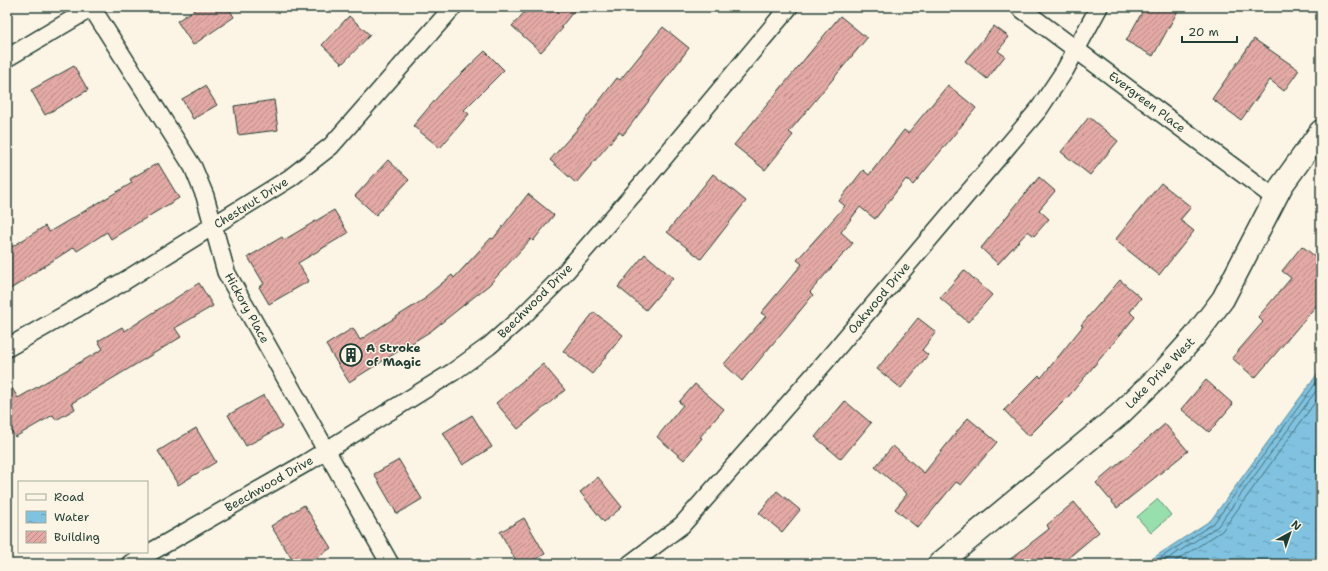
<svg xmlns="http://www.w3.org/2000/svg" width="1328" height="571" font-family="'Shantell Sans',sans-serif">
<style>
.pitch{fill:#97dfad;stroke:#5b8e70}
.water{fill:url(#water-ripples);stroke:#598d9b}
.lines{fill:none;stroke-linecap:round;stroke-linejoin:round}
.shore{stroke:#467279;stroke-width:1}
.building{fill:url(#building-hatch);stroke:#1f3d34}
.street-casing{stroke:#1f3d34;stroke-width:20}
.secondary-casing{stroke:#1f3d34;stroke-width:25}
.street{stroke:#fcf5e5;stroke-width:17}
.secondary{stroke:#fcf5e5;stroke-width:22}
.labels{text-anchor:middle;stroke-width:3;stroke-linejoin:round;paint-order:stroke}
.street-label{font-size:12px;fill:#1f3d34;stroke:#fcf5e5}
.poi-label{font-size:12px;font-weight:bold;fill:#1f3d34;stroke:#fcf5e5;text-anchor:start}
</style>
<defs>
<pattern id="water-ripples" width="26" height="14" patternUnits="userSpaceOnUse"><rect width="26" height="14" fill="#80c2e0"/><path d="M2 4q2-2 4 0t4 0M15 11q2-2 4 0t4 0" fill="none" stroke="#689fb6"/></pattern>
<pattern id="building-hatch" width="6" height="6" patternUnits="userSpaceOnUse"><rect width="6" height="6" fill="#e4a9a5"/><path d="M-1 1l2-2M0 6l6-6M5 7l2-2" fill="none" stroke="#b88b87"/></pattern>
</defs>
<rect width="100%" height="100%" fill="#fcf5e5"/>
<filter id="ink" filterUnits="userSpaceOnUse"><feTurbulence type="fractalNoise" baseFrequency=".025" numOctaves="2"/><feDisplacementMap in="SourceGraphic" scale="8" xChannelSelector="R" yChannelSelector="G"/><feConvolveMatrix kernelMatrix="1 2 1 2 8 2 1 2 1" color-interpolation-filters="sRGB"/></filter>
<g filter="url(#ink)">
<path class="pitch" d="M1158,499L1171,515L1151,533L1137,517Z"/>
<path class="water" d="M1321,369V564H1144L1211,520Z"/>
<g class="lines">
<g class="shore">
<path d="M1151,564L1214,523L1321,376"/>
<path d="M1160,564L1218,526L1321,384"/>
<path d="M1171,564L1222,531L1321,394"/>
</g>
</g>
<g class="building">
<path d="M199,7H228L234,17L193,45L177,21Z"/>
<path d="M529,7H577L561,27L563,28L541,52L512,26Z"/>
<path d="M1145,7H1180L1153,56L1126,41Z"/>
<path d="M349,16L370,35L342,64L322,45Z"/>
<path d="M840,16L867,38L789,132L793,135L765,170L734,145Z"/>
<path d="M994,26L1009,37L998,51L1005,56L987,79L965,61Z"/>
<path d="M663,27L689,48L623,135L619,132L576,183L550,160L580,126L617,78L620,80Z"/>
<path d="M1254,39L1299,70L1284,91L1270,80L1241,120L1212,99Z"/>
<path d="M485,51L504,70L464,110L469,114L440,148L413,126L442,92Z"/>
<path d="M74,66L88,90L45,115L31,90Z"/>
<path d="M948,85L976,108L913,185L906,179L875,219L860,207L841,232L853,243L810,292L813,295L742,381L724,364L766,316L761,313L802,264L797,260L845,206L839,201L863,170L869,175L904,130L908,133Z"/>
<path d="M205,86L217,105L193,119L182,99Z"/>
<path d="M274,100L278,130L238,135L234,106Z"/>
<path d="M1089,117L1118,141L1090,175L1061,152Z"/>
<path d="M388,160L409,180L376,215L355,196Z"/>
<path d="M158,163L179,198L111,239L107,232L77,251L74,247L24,279L25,280L7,291V250L45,226L49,232L132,183L130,179Z"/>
<path d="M713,174L746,201L701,259L667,232Z"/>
<path d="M1039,177L1055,191L1039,210L1049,219L1034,236L1028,231L998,264L981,248Z"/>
<path d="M1161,183L1191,207L1180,220L1194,231L1159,275L1115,240Z"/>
<path d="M528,194L554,215L533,241L531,239L489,285L431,331L349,382L326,345L353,328L360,340L426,298L425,297L452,275L454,278L491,238L493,239Z"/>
<path d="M334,210L348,233L298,263L309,281L269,304L259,287L264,284L248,257L282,237L284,240Z"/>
<path d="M1302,246L1321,261V300L1255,378L1232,358L1263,322L1258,317L1291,278L1282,271Z"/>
<path d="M645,254L673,278L646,310L618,287Z"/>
<path d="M964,270L992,295L968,322L940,298Z"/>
<path d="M1120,280L1141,298L1130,312L1135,317L1068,397L1029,436L1004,410L1039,375L1041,378L1083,326L1081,325Z"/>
<path d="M199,283L213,306L175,328L181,337L72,403L75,409L56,420L53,415L15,437L7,424V380L18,398L103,349L98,341L122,327L125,331Z"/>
<path d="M594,312L623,335L592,374L563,351Z"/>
<path d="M918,318L936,332L922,350L928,355L901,388L877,369Z"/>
<path d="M543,364L565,390L518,429L496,403Z"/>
<path d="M1206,380L1233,404L1209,432L1181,409Z"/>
<path d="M695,384L724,409L700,437L702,438L684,460L657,437L683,405L679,402Z"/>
<path d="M264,395L282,427L246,446L228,415Z"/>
<path d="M845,401L871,423L841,459L815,437Z"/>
<path d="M472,415L492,447L463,465L443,433Z"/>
<path d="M968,418L997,442L961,485L956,482L918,528L895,509L907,494L875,467L893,446L924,473Z"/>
<path d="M1165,424L1188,451L1117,508L1096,483Z"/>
<path d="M196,428L216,462L178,485L158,451Z"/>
<path d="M399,460L422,499L397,514L374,474Z"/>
<path d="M598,477L622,507L604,522L580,492Z"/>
<path d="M777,491L800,510L782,532L759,513Z"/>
<path d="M1074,502L1099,532L1061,564H1004L1049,529L1047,525Z"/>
<path d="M304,505L331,548L307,564H295L271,526Z"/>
<path d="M524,518L545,554L527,564H518L500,532Z"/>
</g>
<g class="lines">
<g class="street-casing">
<g id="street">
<path d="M1019,7L1275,198"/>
<path d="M92,8L193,167L205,196L226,272L390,564"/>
<path d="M7,58L93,7"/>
<path d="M7,348L126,280L290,178L331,146L453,7"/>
<path d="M130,564L306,463L453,372L489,346L523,316L555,284L642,184L789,7"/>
<path d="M630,564L682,525L826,361L1039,109L1065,70L1099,7"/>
</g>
</g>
<g class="secondary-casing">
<path id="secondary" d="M939,564L1120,414L1160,375L1195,336L1223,299L1282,185L1321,131"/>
</g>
<use href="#street" class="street"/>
<use href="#secondary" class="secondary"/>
</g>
</g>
<defs>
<g id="building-ring" transform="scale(1.15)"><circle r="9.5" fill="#fcf5e5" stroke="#1f3d34" stroke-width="1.5"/><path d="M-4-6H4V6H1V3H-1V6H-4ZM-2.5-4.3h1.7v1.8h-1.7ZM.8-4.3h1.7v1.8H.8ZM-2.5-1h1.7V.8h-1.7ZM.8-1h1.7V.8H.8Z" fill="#1f3d34"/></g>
</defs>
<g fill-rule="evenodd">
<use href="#building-ring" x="351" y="355"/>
</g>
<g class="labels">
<g class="street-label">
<text transform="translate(1147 102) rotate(37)" y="4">Evergreen Place</text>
<text transform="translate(251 203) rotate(-32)" y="4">Chestnut Drive</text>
<text transform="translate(879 298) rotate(-50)" y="4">Oakwood Drive</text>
<text transform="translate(535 301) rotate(-45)" y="4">Beechwood Drive</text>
<text transform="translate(247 308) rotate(61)" y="4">Hickory Place</text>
<text transform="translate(1160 373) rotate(-46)" y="4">Lake Drive West</text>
<text transform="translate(269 484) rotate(-30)" y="4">Beechwood Drive</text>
</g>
<g class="poi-label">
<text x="366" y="352">A Stroke<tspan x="366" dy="14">of Magic</tspan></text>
</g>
</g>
<rect width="1328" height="571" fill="none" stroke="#fcf5e5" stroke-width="24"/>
<rect x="12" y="12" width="1304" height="547" fill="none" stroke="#1f3d34" stroke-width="1.5" filter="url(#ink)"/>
<rect x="18" y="481" width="130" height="72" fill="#fcf5e5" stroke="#a4ab9e"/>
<rect x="26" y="494" width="20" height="6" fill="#fcf5e5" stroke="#a4ab9e"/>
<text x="54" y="501" font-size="12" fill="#1f3d34">Road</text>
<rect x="26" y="511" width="20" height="12" fill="url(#water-ripples)" stroke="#a4ab9e"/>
<text x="54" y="521" font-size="12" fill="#1f3d34">Water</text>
<rect x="26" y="531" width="20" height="12" fill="url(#building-hatch)" stroke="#a4ab9e"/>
<text x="54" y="541" font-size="12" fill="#1f3d34">Building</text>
<g transform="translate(1290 533) rotate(40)" stroke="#fcf5e5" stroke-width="3" paint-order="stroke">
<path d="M0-3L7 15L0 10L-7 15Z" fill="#1f3d34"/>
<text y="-6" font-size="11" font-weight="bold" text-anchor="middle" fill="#1f3d34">N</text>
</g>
<path d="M1182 36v6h55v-6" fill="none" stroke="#1f3d34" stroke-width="2"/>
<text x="1188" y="36" font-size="12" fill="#1f3d34" stroke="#fcf5e5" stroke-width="3" paint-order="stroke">20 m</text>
</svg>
